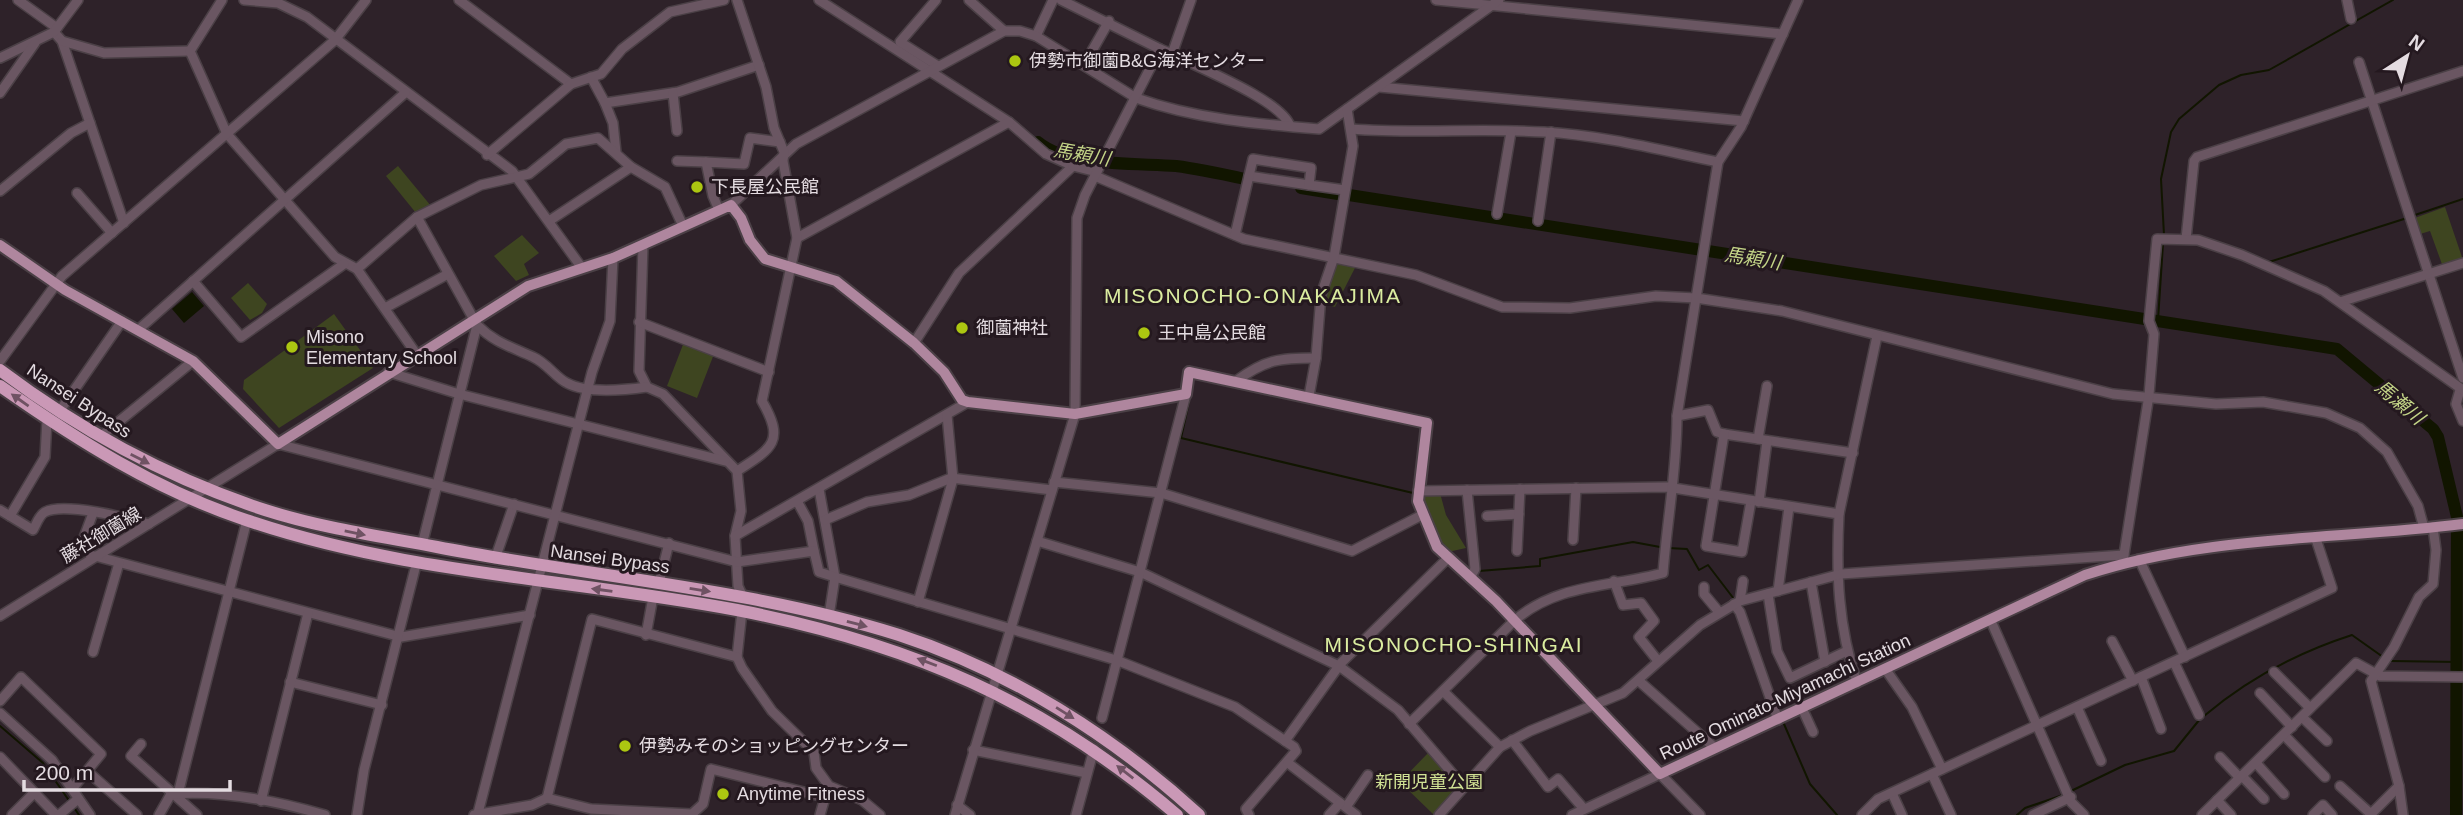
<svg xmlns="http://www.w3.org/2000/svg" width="2463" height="815" font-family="Arial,'Noto Sans JP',sans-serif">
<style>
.green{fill:#3e4520}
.water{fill:#111500}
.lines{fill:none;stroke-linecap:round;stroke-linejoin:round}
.stream{stroke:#111500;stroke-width:2}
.river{stroke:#111500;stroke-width:12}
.minor-casing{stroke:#4b4046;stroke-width:12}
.major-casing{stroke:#4b4046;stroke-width:14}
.highway-casing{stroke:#4b4046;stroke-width:16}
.minor{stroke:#6a5662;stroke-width:9}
.major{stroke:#af869e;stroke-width:10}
.highway{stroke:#ca98b6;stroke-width:12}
.oneway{fill:#6f5263}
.poi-dot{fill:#acc611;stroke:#24181f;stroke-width:2.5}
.labels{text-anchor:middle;stroke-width:6;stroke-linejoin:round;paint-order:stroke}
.poi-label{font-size:18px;fill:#e4dce1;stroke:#24181f;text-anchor:start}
.street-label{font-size:18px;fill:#e4dce1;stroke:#24181f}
.park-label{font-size:18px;fill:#d0e194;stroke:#24181f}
.water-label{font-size:19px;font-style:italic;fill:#c3d487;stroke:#24181f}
.quarter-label{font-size:21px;letter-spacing:2px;fill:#dbeda0;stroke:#24181f}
</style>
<rect width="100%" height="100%" fill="#2e2229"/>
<g class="green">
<path d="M398,166L431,206L416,213L386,176Z"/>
<path d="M2445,207L2463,260L2443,267L2430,231L2417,235L2412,219Z"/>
<path d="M522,235L539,253L524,264L529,275L516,281L494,256Z"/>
<path d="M1336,259L1357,264L1335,307L1325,304L1323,293Z"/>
<path d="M248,283L267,304L262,313L250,320L231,298Z"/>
<path d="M334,314L373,368L279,428L243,389L244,380Z"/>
<path d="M684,342L714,354L697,398L667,386Z"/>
<path d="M1440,493L1446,515L1466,548L1448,552L1426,515L1423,495Z"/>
<path d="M1429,752L1459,786L1434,815L1400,782Z"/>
</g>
<path class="water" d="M192,292L204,306L184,323L172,309Z"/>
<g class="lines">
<g class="stream">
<path d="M2412,216L2463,199"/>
<path d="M2164,235L2161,179L2171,132L2179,119L2219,85L2241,75L2269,70L2393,0"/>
<path d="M2269,262L2407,218"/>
<path d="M2158,320L2163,244"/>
<path d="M1189,402L1181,438L1413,493"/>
<path d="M1668,548L1687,549L1699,570L1708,565L1734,599"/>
<path d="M1479,571L1540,566V559L1633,542L1660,547"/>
<path d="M2391,661L2458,662"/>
<path d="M2204,716C2249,678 2296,653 2352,635L2383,657"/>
<path d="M1784,724L1810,784L1837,815"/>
<path d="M0,726L43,763L70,802"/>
<path d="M2071,791L2125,765L2174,751L2200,719"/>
<path d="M73,806L79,815"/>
<path d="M2017,815L2025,808L2063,795"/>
</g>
<g class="river">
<path d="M1038,142C1068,167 1137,163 1176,166C1199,169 1222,174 1245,179"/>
<path d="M1301,188L1338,194"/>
<path d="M1349,195L2337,349L2433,429L2438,437L2457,517L2456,815"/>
</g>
<g class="minor-casing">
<g id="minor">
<path d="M18,0L57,28"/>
<path d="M244,0L278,3L307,17L512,171L582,268"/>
<path d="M459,0L571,84"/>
<path d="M819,0L1009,122L1046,154L1073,166L959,273L914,343"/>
<path d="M936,0L900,42L938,66"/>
<path d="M969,0L1004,31"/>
<path d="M1061,0L1160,49"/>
<path d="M1436,0L1783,34"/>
<path d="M2347,0L2351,19"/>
<path d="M54,32L62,41L124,223"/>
<path d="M1036,36L1053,0"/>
<path d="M62,41L104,53L190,51"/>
<path d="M190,51L227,134L335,257L357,269L417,355"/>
<path d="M190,51L222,0"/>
<path d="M1172,54C1199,68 1281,100 1290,126"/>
<path d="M0,58L54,32L78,0"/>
<path d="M2359,62L2463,378"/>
<path d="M1084,65L1109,21"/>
<path d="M591,77L605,103L678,92L759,65"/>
<path d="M1379,87L1744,121"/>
<path d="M0,93L35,43"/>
<path d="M673,93L677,131"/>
<path d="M605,103L613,123L616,152"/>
<path d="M1351,129C1416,134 1479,128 1544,132C1602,135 1660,150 1718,162"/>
<path d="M487,155L571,84L601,74L622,49L670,12L724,0"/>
<path d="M677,161L706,162"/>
<path d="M1073,166L1097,172"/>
<path d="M1095,176L1244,239L1416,275L1502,307L1570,308L1656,296L1696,298L1782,311L2113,394L2216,404L2263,402L2326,413L2360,428L2387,452L2418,506L2424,528"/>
<path d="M1249,176L1309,185"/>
<path d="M0,191L71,133L90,123"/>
<path d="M77,193L112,233"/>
<path d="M731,205L796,144L1004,31H1020L1036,36L1136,98C1195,119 1257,124 1319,129L1499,0"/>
<path d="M719,210L713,196L706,162L744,164L750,138L780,142"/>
<path d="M1497,214L1511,132"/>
<path d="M417,217L477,325L422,545"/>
<path d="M549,221L631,167"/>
<path d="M1538,221L1551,132"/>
<path d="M1235,235L1253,159L1311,168L1309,185L1345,190"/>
<path d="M797,238L1009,122"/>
<path d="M2186,239L2194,161L2197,157L2463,71"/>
<path d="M643,245L639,371L647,387L663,394L737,471L741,511L735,536L738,586L743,597"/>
<path d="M357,269L417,217L481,185L529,174L566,144L598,138L631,167L665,187L683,226"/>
<path d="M193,281L241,337L344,264"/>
<path d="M2340,302L2463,263"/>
<path d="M385,308L448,274"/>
<path d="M639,322L769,372"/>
<path d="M477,325C495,343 512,347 533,357C547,363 556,378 567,383C587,394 625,390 647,387"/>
<path d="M138,330L405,93"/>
<path d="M0,361L62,276L335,40L366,0"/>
<path d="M388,372L459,394L725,461"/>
<path d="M1236,381C1266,359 1280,358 1316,358"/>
<path d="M2460,390L2456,404L2463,421"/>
<path d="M1309,396L1316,358L1321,295L1334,257L1353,146L1347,109"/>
<path d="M59,412L122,321"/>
<path d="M1677,416L1708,410L1717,432L1724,434L1853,453"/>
<path d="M1724,434L1706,546L1742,552L1751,501"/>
<path d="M100,437L193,361"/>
<path d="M1758,439L1767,386"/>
<path d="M737,471C773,448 785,441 762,401L797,238L783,161L784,152L774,128L766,87L737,0"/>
<path d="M1054,482L1161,493L1352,551L1422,515"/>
<path d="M819,489L835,577L1116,660L1235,707L1294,747L1296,751L1246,809L1249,815"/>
<path d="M1467,490L1475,569L1470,578"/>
<path d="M1418,491L1667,487L1839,514C1836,573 1838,627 1857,683"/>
<path d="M797,501L808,521L814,551"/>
<path d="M1759,502L1767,441"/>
<path d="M0,510L33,530C36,525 39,515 45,512C64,502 128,518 149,524"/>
<path d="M1839,514L1877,336"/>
<path d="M10,516L45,457L47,419"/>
<path d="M1487,516L1519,514"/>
<path d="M825,520L867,502L909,495L951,478L1052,490"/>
<path d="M735,536L968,402"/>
<path d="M1573,540L1576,488"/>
<path d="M1037,541L1140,572L1339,666L1398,710L1464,787"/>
<path d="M1517,551L1520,489"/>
<path d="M95,556L401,637L530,615"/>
<path d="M92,558L83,540L93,513"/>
<path d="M495,559L514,504"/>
<path d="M2139,559L2185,657"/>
<path d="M2123,561L2149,395L2154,334L2149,321L2157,239L2198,240L2242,255L2324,291L2463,390"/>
<path d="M1614,581L1623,605L1641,603L1654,621L1639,637L1658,661"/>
<path d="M1811,582L1825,662"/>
<path d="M659,583L669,543"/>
<path d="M1704,587V594L1719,612"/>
<path d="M1778,591L1789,507"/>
<path d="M1768,594L1777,651L1790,678L1847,651"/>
<path d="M1740,601L1743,581"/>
<path d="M918,602L953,479L947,415"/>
<path d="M1734,604L1740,612L1778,720"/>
<path d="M742,611L737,657L742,668L772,711L814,752L816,768L829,786L862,800L880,815"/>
<path d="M0,616L278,444L737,562L814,551L819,572L835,577L829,616"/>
<path d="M1991,621L2071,802L2084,815"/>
<path d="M646,635L653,597"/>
<path d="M2112,641L2133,681"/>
<path d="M93,652L119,563"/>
<path d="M2174,662L2199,715"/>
<path d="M1886,670L1912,707L1942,769"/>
<path d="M2274,672L2310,708"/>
<path d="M2141,677L2161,729"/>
<path d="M1639,681L1715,748"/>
<path d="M290,682L382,705"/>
<path d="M1443,691L1500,747"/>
<path d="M2260,693L2292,727"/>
<path d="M0,701L21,677L101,754L72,789"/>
<path d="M2077,707L2101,761"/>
<path d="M1802,708L1813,732"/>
<path d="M0,713L52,760L90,815"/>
<path d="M2302,717L2327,741"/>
<path d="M1102,718L1186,394"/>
<path d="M1409,724L1514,621C1557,583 1612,587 1663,573C1667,521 1677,469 1677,416L1718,162L1741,127L1798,0"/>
<path d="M2284,735L2325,777"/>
<path d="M1512,740L1548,787L1558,779L1584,809"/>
<path d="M1285,741L1341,663L1447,559"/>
<path d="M141,744L131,756L197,815"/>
<path d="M973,750L1087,773"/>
<path d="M0,757L56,815"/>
<path d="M2220,757L2240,778"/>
<path d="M1288,763L1356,815"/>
<path d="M2256,763L2284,794"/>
<path d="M87,771L137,815"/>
<path d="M1932,774L1951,815"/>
<path d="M2242,776L2264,799"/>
<path d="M2340,786L2371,814"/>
<path d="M1892,793L1902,815"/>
<path d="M178,794L247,520"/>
<path d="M547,798L592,619L737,657"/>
<path d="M2217,800L2231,815"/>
<path d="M261,801L308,613"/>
<path d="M957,805L970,815"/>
<path d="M1346,807L1368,775"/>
<path d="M478,813L592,372L610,321L613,258"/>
<path d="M12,815L34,793"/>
<path d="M59,815L78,799"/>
<path d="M159,815L171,794C222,790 277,801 325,815"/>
<path d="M357,815L364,770L417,561"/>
<path d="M474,815L532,805L547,798L591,809L692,814L703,804L711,769L824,797"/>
<path d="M820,815L826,794"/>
<path d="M955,815L1075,414L1077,218L1085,195L1160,49L1172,54L1191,0"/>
<path d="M1076,815L1094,749"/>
<path d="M1329,815L1340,803"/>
<path d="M1439,815L1500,747L1530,731L1623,693L1700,625L1740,601L1841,574L2124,555"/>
<path d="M1572,815L1660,774L1700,815"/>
<path d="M1862,815L1878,799L2332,588L2316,539"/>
<path d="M2033,815L2071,797"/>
<path d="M2202,815L2356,663L2380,676L2463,677"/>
<path d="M2313,815L2323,805L2332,815"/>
<path d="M2370,815L2399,786"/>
<path d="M2403,815L2399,786L2371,681L2394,647L2419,597L2433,584L2436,550L2433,527"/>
</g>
</g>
<g class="major-casing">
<path id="major" d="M0,245L65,290L193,361L278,444L528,286L613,258L731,205L741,218L750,240L765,259L836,281L914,343L944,372L962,400L968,402L1075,414L1186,394L1189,372L1427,423L1418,501L1437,547L1496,601L1660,774L2085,575C2206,535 2338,540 2463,524"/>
</g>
<g class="highway-casing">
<g id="highway">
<path d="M0,370C81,431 168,478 265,510C321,528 379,536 437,547C591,577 749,588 899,635C1010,671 1113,736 1199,815"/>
<path d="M0,386C77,440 156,490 246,520C404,574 574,579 737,610C908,643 1044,701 1177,815"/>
</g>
</g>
<use href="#minor" class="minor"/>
<use href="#major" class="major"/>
<use href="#highway" class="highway"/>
</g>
<defs><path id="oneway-solid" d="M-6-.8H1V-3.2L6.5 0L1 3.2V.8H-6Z" transform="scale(1.75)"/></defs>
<g class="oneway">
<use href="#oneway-solid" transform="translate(20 400) rotate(-145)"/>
<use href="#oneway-solid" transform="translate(140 459) rotate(27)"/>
<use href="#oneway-solid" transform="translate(355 533) rotate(11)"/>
<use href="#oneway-solid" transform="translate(602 590) rotate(-172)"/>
<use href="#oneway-solid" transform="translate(700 590) rotate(9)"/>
<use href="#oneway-solid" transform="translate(857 624) rotate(15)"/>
<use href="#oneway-solid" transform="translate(927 662) rotate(-159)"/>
<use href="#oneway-solid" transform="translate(1065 713) rotate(32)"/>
<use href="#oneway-solid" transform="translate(1125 772) rotate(-142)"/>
</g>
<g class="poi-dot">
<circle cx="1015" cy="61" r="7"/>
<circle cx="697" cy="187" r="7"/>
<circle cx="962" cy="328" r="7"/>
<circle cx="1144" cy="333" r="7"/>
<circle cx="292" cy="347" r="7"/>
<circle cx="625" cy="746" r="7"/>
<circle cx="723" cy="794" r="7"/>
</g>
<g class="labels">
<g class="poi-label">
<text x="1029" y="67">伊勢市御薗B&amp;G海洋センター</text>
<text x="711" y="193">下長屋公民館</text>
<text x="976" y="334">御薗神社</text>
<text x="1158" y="339">王中島公民館</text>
<text x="306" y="343">Misono<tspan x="306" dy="21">Elementary School</tspan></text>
<text x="639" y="752">伊勢みそのショッピングセンター</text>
<text x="737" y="800">Anytime Fitness</text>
</g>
<g class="street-label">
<text transform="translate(79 401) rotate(33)" y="6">Nansei Bypass</text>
<text transform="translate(101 535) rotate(-31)" y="6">藤社御薗線</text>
<text transform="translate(610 559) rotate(8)" y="6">Nansei Bypass</text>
<text transform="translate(1785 697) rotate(-25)" y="6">Route Ominato-Miyamachi Station</text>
</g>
<g class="park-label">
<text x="1429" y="788">新開児童公園</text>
</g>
<g class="water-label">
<text transform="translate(1082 154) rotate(10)" y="7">馬頼川</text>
<text transform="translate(1753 258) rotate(9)" y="7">馬頼川</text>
<text transform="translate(2400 402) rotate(40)" y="7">馬瀬川</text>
</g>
<g class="quarter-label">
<text x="1253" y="303">MISONOCHO-ONAKAJIMA</text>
<text x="1454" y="652">MISONOCHO-SHINGAI</text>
</g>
</g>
<g transform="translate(2407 56) rotate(36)" stroke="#24181f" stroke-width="5" paint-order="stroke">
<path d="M0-5L12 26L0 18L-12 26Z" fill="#e4dce1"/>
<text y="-10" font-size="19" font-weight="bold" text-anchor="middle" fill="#e4dce1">N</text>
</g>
<path d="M24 780v10h206v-10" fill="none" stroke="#e4dce1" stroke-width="3.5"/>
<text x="35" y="780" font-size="21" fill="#e4dce1" stroke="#24181f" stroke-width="5" paint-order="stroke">200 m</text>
</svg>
